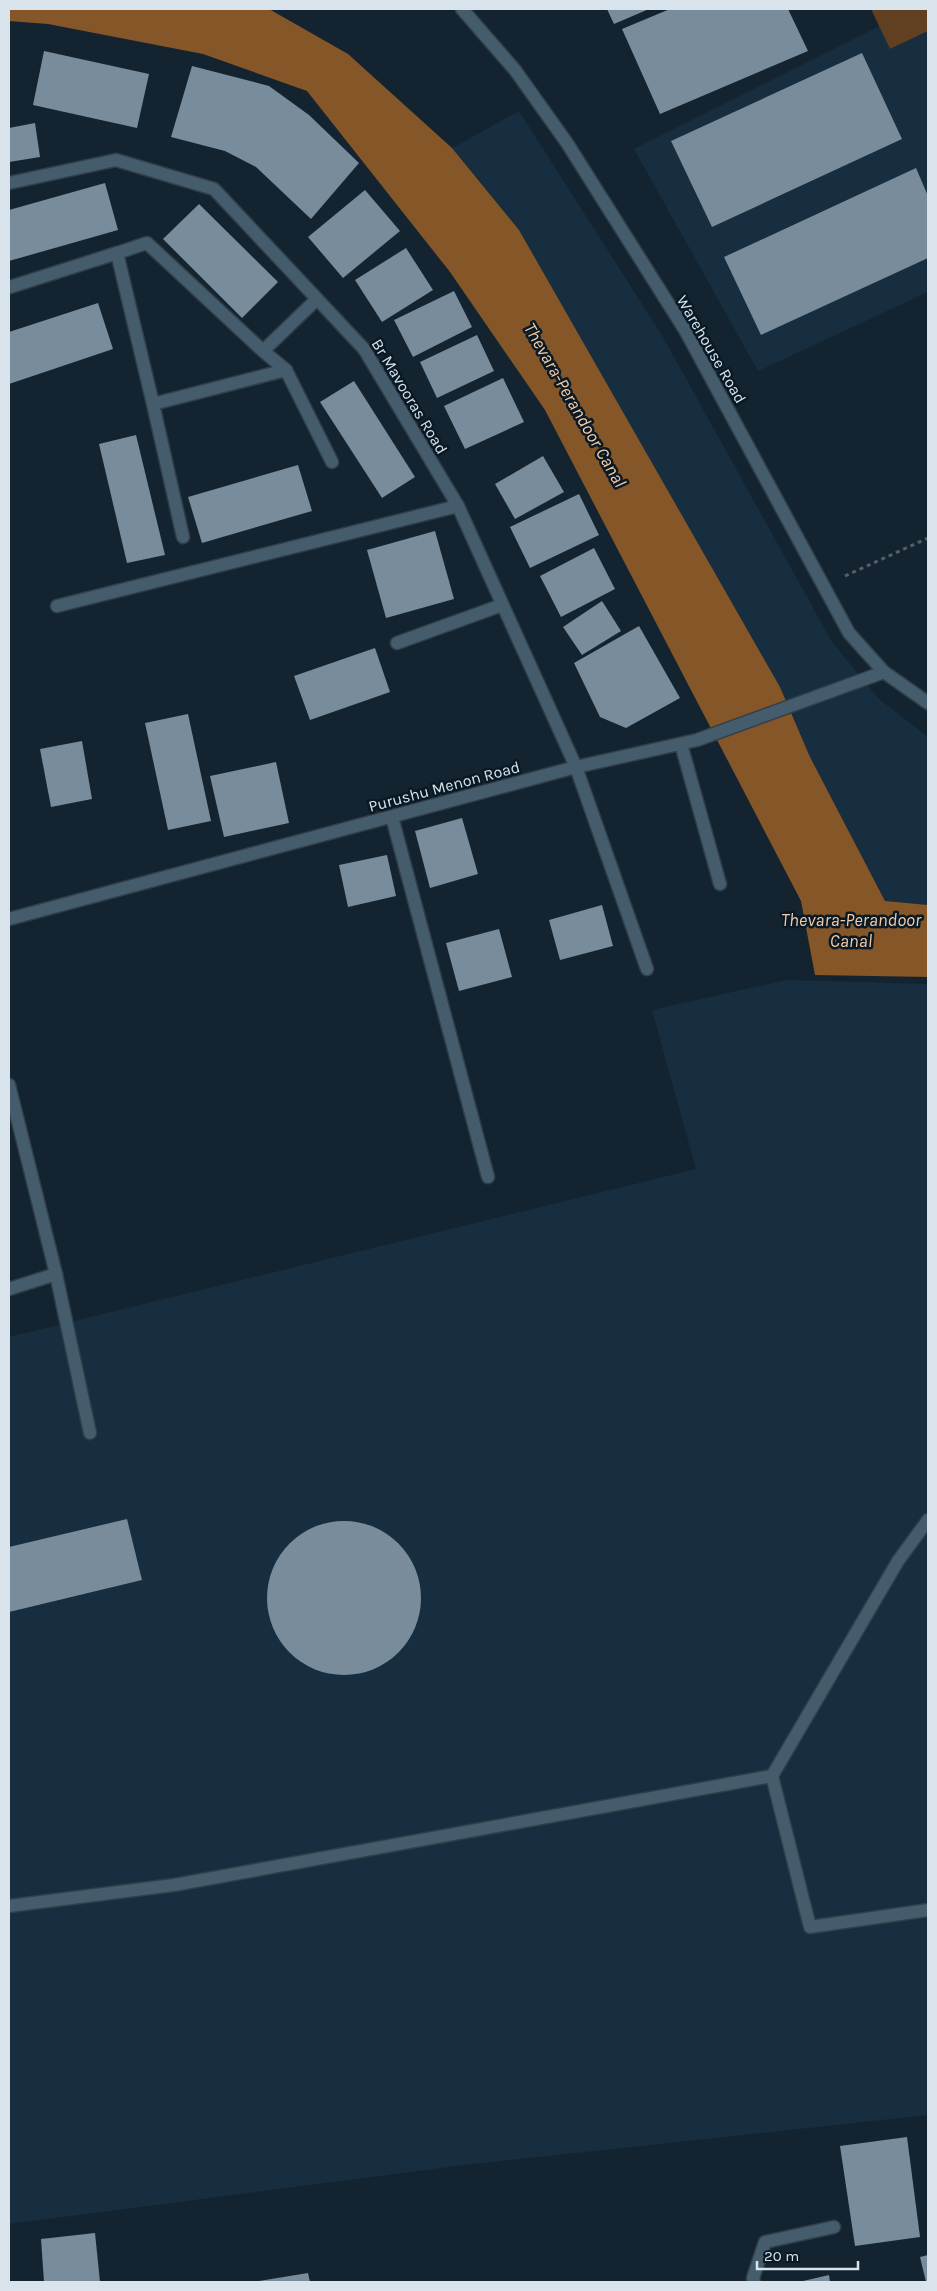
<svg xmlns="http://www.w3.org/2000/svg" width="937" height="2291" font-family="Karla,sans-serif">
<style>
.built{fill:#162e3f}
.green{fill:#604020}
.water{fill:#845628}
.building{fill:#788c9b}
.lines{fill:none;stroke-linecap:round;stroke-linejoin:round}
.service-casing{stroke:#2f3f4a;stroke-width:15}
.minor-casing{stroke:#2f3f4a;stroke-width:15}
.tertiary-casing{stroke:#2f3f4a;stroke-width:15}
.path{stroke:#51606b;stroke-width:3;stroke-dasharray:4 4;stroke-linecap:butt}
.service{stroke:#455c6d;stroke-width:12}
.minor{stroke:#455c6d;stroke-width:12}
.tertiary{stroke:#455c6d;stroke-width:12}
.labels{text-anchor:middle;stroke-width:5;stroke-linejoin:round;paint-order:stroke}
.street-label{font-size:16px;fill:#d8e3eb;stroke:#091a26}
.water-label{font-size:18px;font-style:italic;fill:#f7cba5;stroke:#091a26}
</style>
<rect width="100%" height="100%" fill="#132430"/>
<g class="built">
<path d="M880,26L890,49L928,31V292L758,371L634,149Z"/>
<path d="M519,111L663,337L832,642L879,699L928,737V905L885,901L810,757L780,687L519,230L452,148Z"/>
<path d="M787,980L928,984V2115L464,2165L9,2224V1337L696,1169L652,1010Z"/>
</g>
<path class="green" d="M871,9H928V31L890,49Z"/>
<path class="water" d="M9,9H269L348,54L452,148L519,230L780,687L810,757L885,901L928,905V977L815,975L801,901L545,410L450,272L307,91L203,54L48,24L9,21Z"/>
<g class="building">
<path d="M607,9H649L614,24Z"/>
<path d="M670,9H788L808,51L660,114L622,29Z"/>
<path d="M44,51L149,74L137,128L33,105Z"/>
<path d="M862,53L902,139L712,227L671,141Z"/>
<path d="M192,66L269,86L309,115L359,163L311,219L256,167L225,151L171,137Z"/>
<path d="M35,123L40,157L9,162V128Z"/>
<path d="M916,168L928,196V258L761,335L724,257Z"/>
<path d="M105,183L118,230L9,261V210Z"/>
<path d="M365,190L400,231L343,278L308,237Z"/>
<path d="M199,204L278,282L242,318L163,239Z"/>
<path d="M406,248L433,290L382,322L355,280Z"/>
<path d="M454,291L472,327L413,357L394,320Z"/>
<path d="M98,303L113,349L9,384V332Z"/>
<path d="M477,335L494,371L437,398L420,362Z"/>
<path d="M503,378L524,422L465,449L444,406Z"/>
<path d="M354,381L415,477L382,498L320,402Z"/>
<path d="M136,435L165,555L127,563L99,444Z"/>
<path d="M543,456L564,492L515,519L495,484Z"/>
<path d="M298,465L312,511L202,543L188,497Z"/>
<path d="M579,494L599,535L530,568L510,527Z"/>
<path d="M435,531L454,599L386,618L367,550Z"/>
<path d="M594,548L615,589L561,617L540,576Z"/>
<path d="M602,601L621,631L582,655L563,627Z"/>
<path d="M639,626L680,698L626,728L600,717L574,663Z"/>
<path d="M375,648L390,692L310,720L294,676Z"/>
<path d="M188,714L211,821L168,830L145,723Z"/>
<path d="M82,741L92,799L51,807L40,749Z"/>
<path d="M276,762L289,823L224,837L210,776Z"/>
<path d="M462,818L478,874L430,888L415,831Z"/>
<path d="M387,855L396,896L348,907L339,865Z"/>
<path d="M602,905L613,946L560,960L549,920Z"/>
<path d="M499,929L512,977L459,991L446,943Z"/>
<path d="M127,1519L142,1580L9,1612V1547Z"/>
<circle cx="344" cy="1598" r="77"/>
<path d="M907,2137L920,2237L855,2246L840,2146Z"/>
<path d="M95,2233L100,2282H44L41,2239Z"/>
<path d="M928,2255V2282H926L920,2257Z"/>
<path d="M308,2273L310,2282H259V2281Z"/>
<path d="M829,2275L830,2282H803V2281Z"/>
</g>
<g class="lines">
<g class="service-casing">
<g id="service">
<path d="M10,287L117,253"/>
<path d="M263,351L286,370L153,404L117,253L147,243L263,351L317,299"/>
<path d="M286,370L332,462"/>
<path d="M153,404L183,537"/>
<path d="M397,643L502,605"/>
<path d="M681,744L720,884"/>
<path d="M56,1274L90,1433"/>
<path d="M772,1776L898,1561L928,1520"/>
<path d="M9,1906L174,1885L772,1776L810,1927L928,1910"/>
</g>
</g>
<g class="minor-casing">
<g id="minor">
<path d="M9,183L116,160L214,189L364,349L458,506L576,767L647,969"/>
<path d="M57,606L458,506"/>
<path d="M392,817L488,1177"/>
<path d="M9,919L576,767L697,740L884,672"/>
<path d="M754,2282L753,2278L765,2242L834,2227"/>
</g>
</g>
<g class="tertiary-casing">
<g id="tertiary">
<path d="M462,9L515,70L567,143L685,330L849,633L884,672L928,703"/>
<path d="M9,1085L56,1274L9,1289"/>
</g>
</g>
<path class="path" d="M845,576L928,538"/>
<use href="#service" class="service"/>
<use href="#minor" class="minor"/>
<use href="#tertiary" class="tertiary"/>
</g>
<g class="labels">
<g class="street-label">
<text transform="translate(712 349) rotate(60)" y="6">Warehouse Road</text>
<text transform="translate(410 396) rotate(59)" y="6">Br Mavooras Road</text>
<text transform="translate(444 786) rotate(-15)" y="6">Purushu Menon Road</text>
</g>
<g class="water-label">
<text transform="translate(575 405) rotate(60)" y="6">Thevara-Perandoor Canal</text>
<text x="851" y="926">Thevara-Perandoor<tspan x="851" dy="21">Canal</tspan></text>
</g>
</g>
<rect width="937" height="2291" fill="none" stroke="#d8e3eb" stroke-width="20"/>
<path d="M757 2261v8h101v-8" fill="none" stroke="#d8e3eb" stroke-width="2.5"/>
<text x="764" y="2261" font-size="15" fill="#d8e3eb" stroke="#091a26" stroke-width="4" paint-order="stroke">20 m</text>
</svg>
